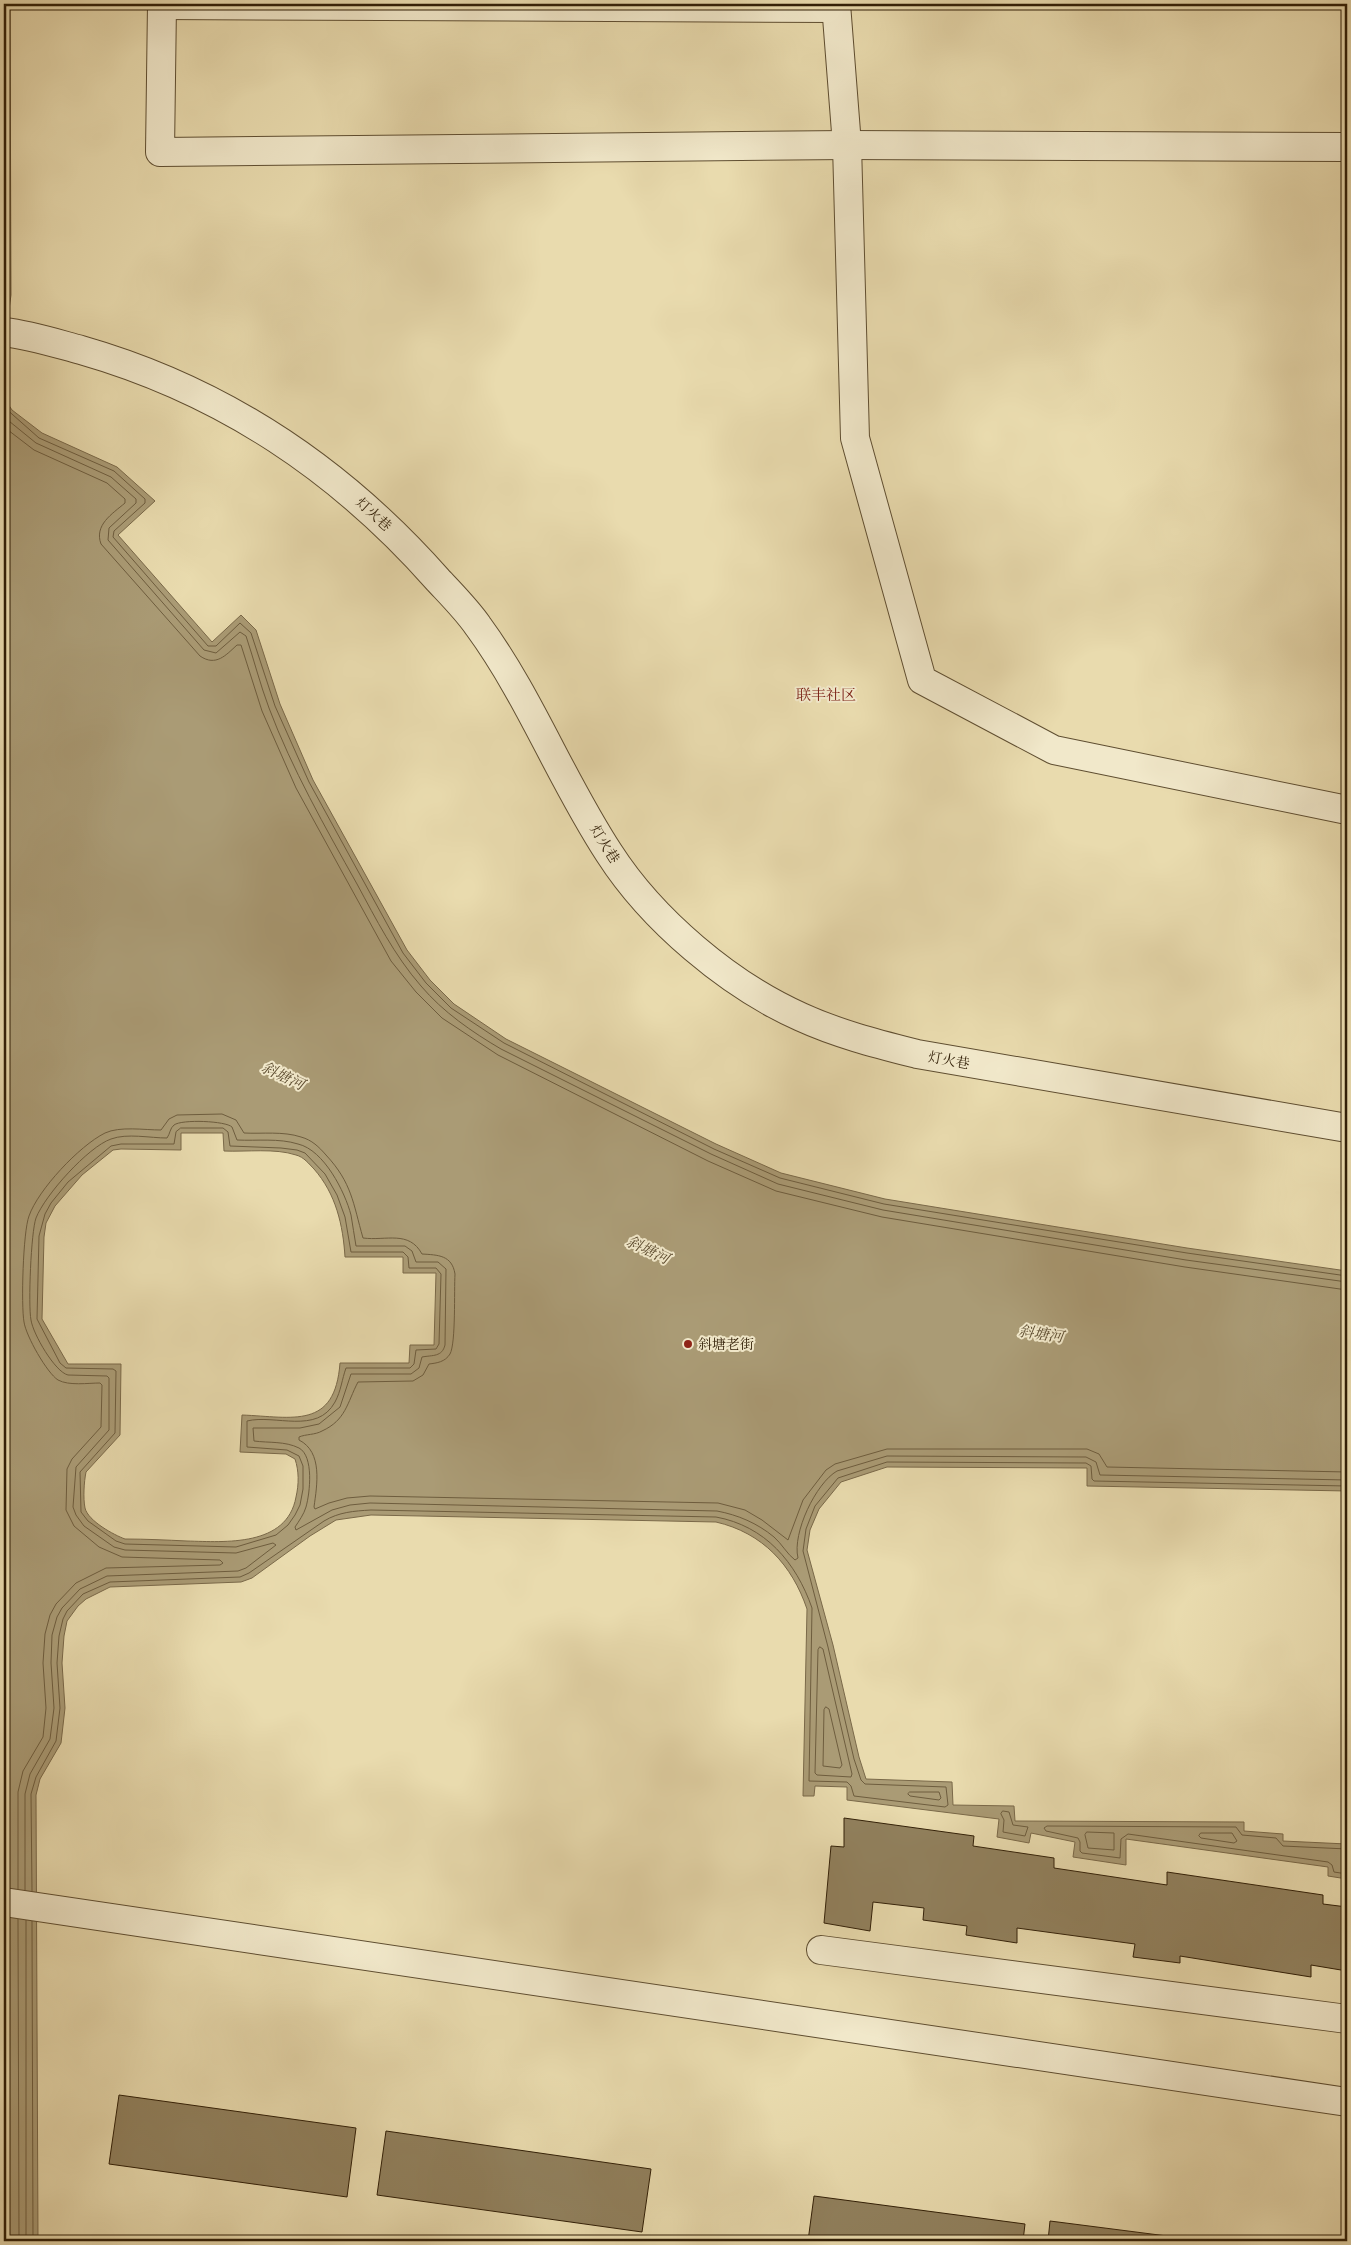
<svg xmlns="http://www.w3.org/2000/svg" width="1351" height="2245" font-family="'IM FELL French Canon','Noto Serif SC',serif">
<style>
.water{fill:#aa9b75;stroke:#7a6949;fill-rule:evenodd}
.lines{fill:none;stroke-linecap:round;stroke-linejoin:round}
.shore{stroke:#6e5d3e;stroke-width:1}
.building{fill:#91815e;stroke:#311f07}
.pedestrian-casing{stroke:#5f4e31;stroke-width:30}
.minor-casing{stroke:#5f4e31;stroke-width:30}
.tertiary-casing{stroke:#5f4e31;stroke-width:30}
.pedestrian{stroke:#f1e8ca;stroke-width:28}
.minor{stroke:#f1e8ca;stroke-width:28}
.tertiary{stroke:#f1e8ca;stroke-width:28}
.poi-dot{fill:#8f2418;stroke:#f1e8ca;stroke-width:2}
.labels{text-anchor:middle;stroke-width:4;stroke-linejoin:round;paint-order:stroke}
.street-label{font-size:14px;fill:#311f07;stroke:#f1e8ca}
.poi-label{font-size:14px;fill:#311f07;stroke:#f1e8ca;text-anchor:start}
.neighbourhood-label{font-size:15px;fill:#7a1f14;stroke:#f1e8ca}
.water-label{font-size:15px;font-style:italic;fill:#5b4a2e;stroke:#f1e8ca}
</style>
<rect width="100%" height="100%" fill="#e9dbae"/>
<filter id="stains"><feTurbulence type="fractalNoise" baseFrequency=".004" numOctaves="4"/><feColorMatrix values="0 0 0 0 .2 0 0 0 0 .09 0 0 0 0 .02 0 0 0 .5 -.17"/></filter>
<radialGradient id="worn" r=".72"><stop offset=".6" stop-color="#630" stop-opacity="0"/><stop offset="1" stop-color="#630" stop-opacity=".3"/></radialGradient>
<g class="water">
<path d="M4,4H10L11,295L4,345Z"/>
<path d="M4,398L12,410L42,433L117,467L155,501L118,535L212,642L241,615L256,630L280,704L313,780L407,950L430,980L454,1004L506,1039L716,1144L781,1173L885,1199L1187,1248L1347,1271V1491L1087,1486V1468L887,1467L841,1482L819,1509L810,1530L807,1550L833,1645L859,1757L866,1779L952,1782L953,1805L1014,1806L1015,1821L1244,1822V1831L1283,1834V1841L1347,1844V1879L1328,1876V1867L1126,1839V1865L1073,1857L1075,1842L1031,1833L1029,1843L997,1837L999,1819L847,1800V1787L815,1786L814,1796H803L807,1609C792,1565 763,1533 716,1522L371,1515L336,1520L310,1536L252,1578L241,1582L110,1587L86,1599L78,1606L67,1621L64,1636L62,1663L65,1708L61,1743L40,1779L36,1795L38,2241H4ZM181,1133H223L224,1151C247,1152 275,1148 296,1155C304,1157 309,1164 314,1169C336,1194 343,1225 345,1257H403V1273H436L434,1345H410L409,1363H340C335,1430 293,1417 242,1415L240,1452L286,1454L295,1459C299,1471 299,1484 296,1497C287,1547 225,1542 187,1541C166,1540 146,1539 125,1539C114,1535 88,1521 85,1508C83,1498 84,1482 86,1472L120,1435L121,1364H68L42,1319L44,1237L46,1223L55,1206L82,1175L113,1150L121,1149L181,1150Z"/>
</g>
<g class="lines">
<g class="shore">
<path d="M4,311L6,295L5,4"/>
<path d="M4,407L39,438L114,471L145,499V503L114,531L113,537L208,646H216L240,623L251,633L275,706L309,782L403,953L426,983L451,1008L504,1043L714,1149L780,1178L884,1204L1187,1253L1347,1276"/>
<path d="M4,417L36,443L111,477L136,499V503L109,528L108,540L204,650L216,653L240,632L246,636C254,660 260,684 269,708C292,769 325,827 357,884C376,919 394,955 421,986C443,1012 472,1032 501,1049L711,1154L778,1184L883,1210L1186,1260L1347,1282"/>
<path d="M4,427L34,450L107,483L125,499V503C112,514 94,525 101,544L200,656C216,667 226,655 237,645H241L262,711L296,788L391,961L416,992L442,1018L498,1055L708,1161L776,1191L882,1217L1185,1267L1347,1290"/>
<path d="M181,1128H223L228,1132L230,1146L281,1148L297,1150L305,1153L325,1174L337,1195L345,1217L351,1252H403L408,1257L409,1268H436L441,1274L439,1344L436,1349L416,1350L414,1364L410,1368H346C342,1379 341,1391 335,1402C317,1435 275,1414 247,1421V1447L287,1450L299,1456L303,1466V1489L300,1505L295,1515L288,1525L276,1535L236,1547L125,1544L116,1541L88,1521L81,1512L80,1472L115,1433L116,1371L113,1369L66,1368L60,1363L37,1319L39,1236L45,1214L51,1203L68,1182L111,1146L121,1144H174L176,1132Z"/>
<path d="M820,1647L823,1649L852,1774L851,1777L817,1775L815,1773L818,1650Z"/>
<path d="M826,1707L829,1709L842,1765L840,1768L823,1766L824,1710Z"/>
<path d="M910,1792H939L941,1798L939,1800L910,1796L908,1794Z"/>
<path d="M1003,1811L1009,1812L1013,1825L1028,1827L1025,1836L1003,1832L1004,1820L1001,1814Z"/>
<path d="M1087,1832L1114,1833V1850L1088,1848L1085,1835Z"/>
<path d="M1201,1833H1232L1237,1841L1234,1843L1201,1838L1199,1836Z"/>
<path d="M1347,1849L1283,1846L1276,1838L1242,1835L1236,1827L1047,1826L1044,1828L1046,1831L1078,1838L1080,1842V1851L1082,1853L1120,1858L1121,1839L1128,1834L1328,1862L1332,1865L1334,1872L1347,1874"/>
<path d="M18,1889V1792L23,1771L43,1737L46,1708L43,1663L45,1634L50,1615L56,1604L76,1583L106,1568L220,1565L223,1563L220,1560L122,1557L99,1547L74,1526L66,1510L67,1469L72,1459L101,1427L102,1385L100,1383C88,1383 69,1386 58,1380C47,1373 26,1336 24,1322C21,1305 23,1232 29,1216C38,1190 79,1146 105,1133C120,1126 144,1130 161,1130L169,1119L177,1115L222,1114L236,1120L244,1133C262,1134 283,1131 301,1137C312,1140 319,1147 326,1155C352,1183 353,1203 363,1238C386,1241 409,1230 422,1254C438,1255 452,1255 455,1274C454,1290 456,1343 450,1354C445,1362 437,1363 429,1364L423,1375L413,1381L358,1382C347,1403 346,1420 322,1431C315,1435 306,1434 299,1437V1440C323,1452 317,1485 314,1507L315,1509L329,1503L347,1498L370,1496L718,1503L745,1510L762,1520L788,1540L803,1500L826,1470L835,1464L887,1449H1087L1099,1454L1107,1467L1347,1472"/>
<path d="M25,1890V1794L30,1774L50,1739L54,1708L51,1663L52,1635L57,1617L62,1608L80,1589L107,1576L238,1571L246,1568L276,1545L273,1543L236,1553L125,1550L114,1547L84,1526L76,1515L73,1507L76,1467L109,1430V1378L107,1376L68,1375C55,1372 33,1334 31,1320C28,1305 31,1232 36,1218C45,1195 88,1147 111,1139C127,1133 150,1138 167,1138C170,1134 170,1128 174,1125C182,1119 226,1121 232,1127L237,1140C257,1141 279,1138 298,1144C324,1150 345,1192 351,1215C353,1225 354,1236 356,1246H405L412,1251L416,1262H438L446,1269L445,1345C442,1357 433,1355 422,1357L419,1368L411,1374H351L340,1407L319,1424L300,1428H253L254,1441C269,1443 285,1441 299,1448C314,1456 310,1493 306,1507C304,1514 299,1521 295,1527L296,1530L332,1510L350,1505L370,1503L717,1511C738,1515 757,1523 774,1537C782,1544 787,1554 795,1560L798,1558C792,1533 816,1483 837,1471L887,1456L1086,1457L1096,1462L1100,1475L1347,1480"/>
<path d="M32,1891L31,1794L36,1777L56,1741L60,1708L57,1663L59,1636L63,1619L67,1611L83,1594L110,1582L240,1577L249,1573L324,1521C339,1512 354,1511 371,1510L716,1517C765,1526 796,1562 812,1608L809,1781L847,1782L851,1786L854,1796L945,1807L948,1805L946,1787L865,1784L861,1780L854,1759L828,1647L803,1551L806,1529L815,1506L838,1478L887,1462L1086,1463L1091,1466L1092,1479L1094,1481L1347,1486"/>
<path d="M18,1919L19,2241"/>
<path d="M26,1920V2241"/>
<path d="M32,1921L33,2241"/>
</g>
</g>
<g class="building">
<path d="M844,1818L974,1836L973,1846L1054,1858V1868L1167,1885V1872L1323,1895V1904L1347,1907V1971L1311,1965V1977L1180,1956V1963L1133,1957L1135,1944L1017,1928V1943L966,1935L967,1926L923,1920L924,1908L873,1902L870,1931L824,1923L831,1846L844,1847Z"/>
<path d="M119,2095L356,2128L347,2197L109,2164Z"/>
<path d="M386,2131L651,2169L642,2232L377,2195Z"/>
<path d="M814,2196L1025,2224L1023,2241H808Z"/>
<path d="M1050,2221L1206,2241H1048Z"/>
</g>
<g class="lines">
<g class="pedestrian-casing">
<path id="pedestrian" d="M821,1950L1347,2019"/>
</g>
<g class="minor-casing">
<g id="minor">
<path d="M162,4L160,152L847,145L1347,147"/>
<path d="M836,4L847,145L855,438L922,680L1054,750L1347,810"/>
<path d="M162,5L836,8"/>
</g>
</g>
<g class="tertiary-casing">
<g id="tertiary">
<path d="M4,332C30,335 55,343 81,350C224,391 340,469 438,580C452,595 467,610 478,626C530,697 561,780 609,853C652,920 729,985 801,1017C838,1034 878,1044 917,1054L1347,1128"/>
<path d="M4,1902L1347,2102"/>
</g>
</g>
<use href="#pedestrian" class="pedestrian"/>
<use href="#minor" class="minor"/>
<use href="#tertiary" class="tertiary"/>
</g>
<circle class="poi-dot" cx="688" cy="1344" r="5"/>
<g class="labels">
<g class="street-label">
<text transform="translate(374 514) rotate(42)" y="5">灯火巷</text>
<text transform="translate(605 844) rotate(58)" y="5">灯火巷</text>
<text transform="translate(949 1060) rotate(10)" y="5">灯火巷</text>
</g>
<g class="poi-label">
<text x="698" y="1349">斜塘老街</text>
</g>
<g class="neighbourhood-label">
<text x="826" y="700">联丰社区</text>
</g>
<g class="water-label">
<text transform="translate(283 1076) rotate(25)" y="5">斜塘河</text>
<text transform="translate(648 1250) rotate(25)" y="5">斜塘河</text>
<text transform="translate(1041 1334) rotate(8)" y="5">斜塘河</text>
</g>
</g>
<rect width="1351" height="2245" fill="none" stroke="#e9dbae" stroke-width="20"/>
<rect x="5" y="5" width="1341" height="2235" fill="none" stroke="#311f07" stroke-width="2.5"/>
<rect x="10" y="10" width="1331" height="2225" fill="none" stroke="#311f07"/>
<rect width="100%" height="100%" filter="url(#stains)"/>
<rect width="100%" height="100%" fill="url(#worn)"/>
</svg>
